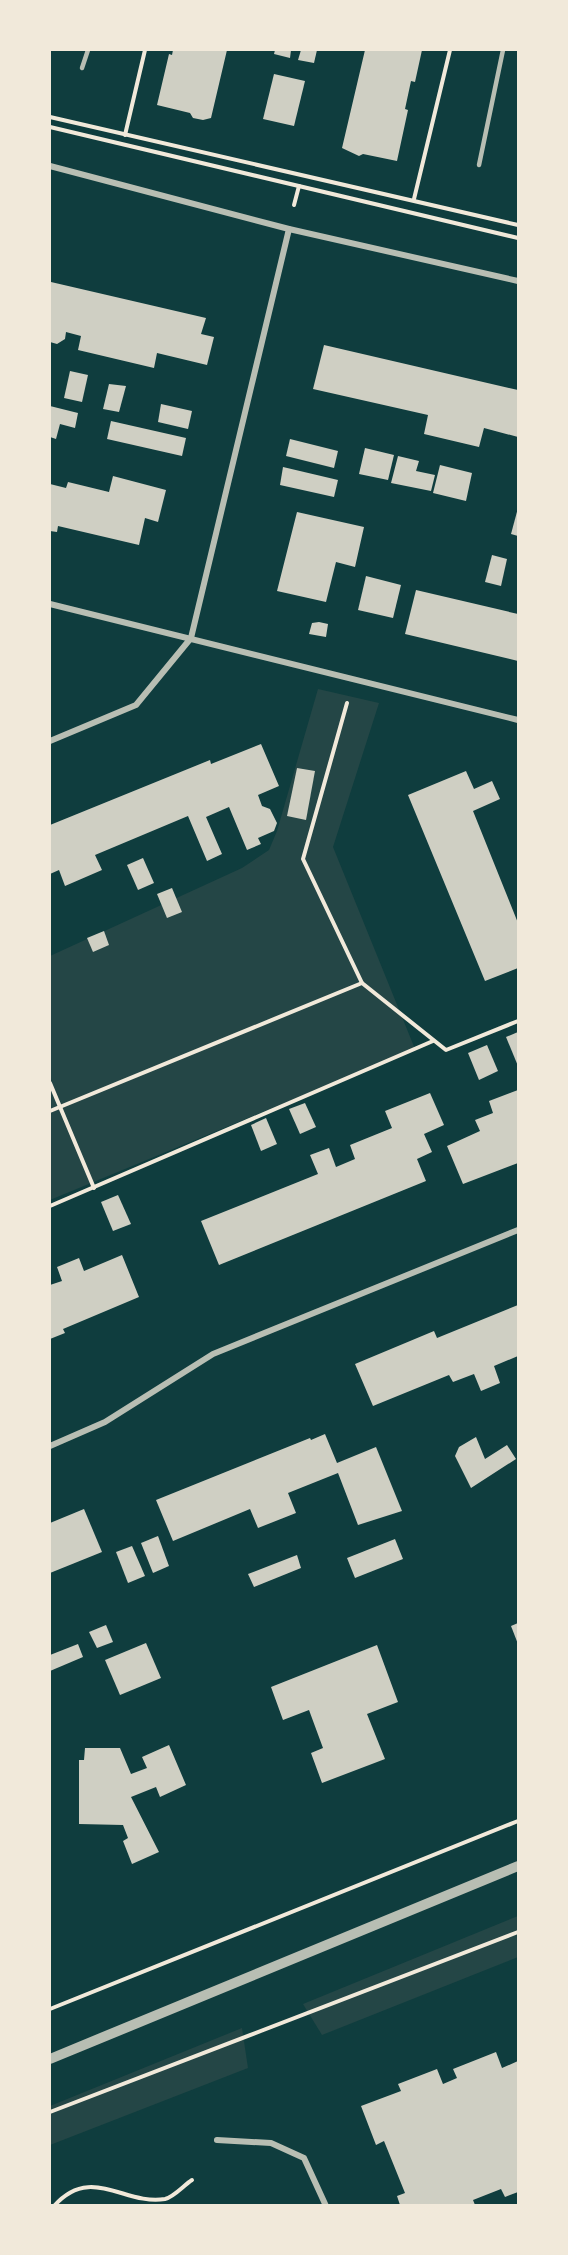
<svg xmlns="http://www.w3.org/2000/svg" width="568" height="2255" font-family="Rubik,sans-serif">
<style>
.green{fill:#244646}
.building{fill:#cfcfc3}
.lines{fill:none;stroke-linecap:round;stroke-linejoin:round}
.path{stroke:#f1e9da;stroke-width:4}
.service{stroke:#b8beb3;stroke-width:4.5}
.minor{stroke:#b8beb3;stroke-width:6}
.tertiary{stroke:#b8beb3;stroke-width:10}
</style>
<rect width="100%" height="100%" fill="#0f3d3e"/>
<g class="green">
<path d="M318,689L379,703L333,847L415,1049L50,1200V956L242,868L269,850L277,831Z"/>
<path d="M518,1916V1957L322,2035L303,2004Z"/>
<path d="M242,2028L248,2068L50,2145V2106Z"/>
</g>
<g class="building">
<path d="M173,50H227L211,118L203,120L193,118L190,113L157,105L169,54L172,55Z"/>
<path d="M275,50H291L290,58L274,54Z"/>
<path d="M301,50H317L314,63L298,60Z"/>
<path d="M365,50H422L415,82L411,81L405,109L408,110L397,161L363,154L359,156L342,148Z"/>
<path d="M274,74L305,81L294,126L263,119Z"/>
<path d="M51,282L206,318L201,334L214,337L207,365L157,353L154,368L78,350L81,336L66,332L65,339L57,344L50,342Z"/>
<path d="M324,345L518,390V437L484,428L479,447L424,434L428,415L313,389Z"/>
<path d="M70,371L88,375L82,402L64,398Z"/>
<path d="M109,384L126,386L119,412L103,409Z"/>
<path d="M161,404L192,411L188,429L158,422Z"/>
<path d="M50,406L78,413L75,428L60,424L56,439L50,437Z"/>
<path d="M111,421L186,438L182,456L107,439Z"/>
<path d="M290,439L338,451L334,468L286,456Z"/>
<path d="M365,448L394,455L388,480L359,474Z"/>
<path d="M398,456L419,461L416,471L435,475L431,491L391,483Z"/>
<path d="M440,465L472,473L466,501L433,493Z"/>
<path d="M283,467L338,480L334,497L280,485Z"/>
<path d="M113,476L166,490L158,522L145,518L139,545L58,526L57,532L50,531V484L66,488L68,482L109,492Z"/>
<path d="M518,508V536L511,534Z"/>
<path d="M297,512L364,527L355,567L336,562L326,602L277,591Z"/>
<path d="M492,555L507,559L501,586L485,582Z"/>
<path d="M366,576L401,585L393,618L358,610Z"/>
<path d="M416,590L518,614V661L405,634Z"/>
<path d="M319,622L328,624L326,637L309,634L312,623Z"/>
<path d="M261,744L279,786L258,795L262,806L270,809L277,823L274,831L258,838L261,844L247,850L229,807L206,817L222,854L207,861L188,816L95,855L102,870L65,886L59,870L50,874V825L210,760L211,764Z"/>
<path d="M297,768L315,771L306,820L287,816Z"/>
<path d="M466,771L474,789L492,781L500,799L473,811L518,923V968L485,981L408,795Z"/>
<path d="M143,858L154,883L138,890L127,865Z"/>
<path d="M172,888L182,912L167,918L157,894Z"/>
<path d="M104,931L109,945L93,952L87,938Z"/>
<path d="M518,1032V1066L506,1037Z"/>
<path d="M487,1045L498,1071L479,1080L468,1053Z"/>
<path d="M518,1090V1163L463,1184L447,1146L480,1131L475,1120L493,1113L489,1101Z"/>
<path d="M430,1093L444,1125L424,1134L432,1152L417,1159L426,1181L219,1265L201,1221L318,1174L310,1155L329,1148L336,1167L355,1159L350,1145L392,1128L385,1111Z"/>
<path d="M305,1103L316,1127L300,1134L289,1109Z"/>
<path d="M266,1118L277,1144L261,1151L251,1125Z"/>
<path d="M118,1195L131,1224L113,1231L101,1202Z"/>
<path d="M122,1255L139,1297L63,1329L65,1333L50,1339V1285L62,1281L57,1267L79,1258L84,1271Z"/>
<path d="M518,1305V1356L494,1366L500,1383L481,1391L474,1374L453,1382L449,1375L373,1406L355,1364L434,1331L437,1338Z"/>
<path d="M325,1434L337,1463L376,1447L402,1511L358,1525L338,1473L288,1493L296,1513L258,1528L250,1509L173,1541L156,1500L310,1438L311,1440Z"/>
<path d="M476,1437L485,1459L507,1445L516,1459L471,1488L455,1456L459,1447Z"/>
<path d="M84,1509L102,1552L50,1573V1523Z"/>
<path d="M158,1536L169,1566L153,1573L141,1543Z"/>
<path d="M395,1539L403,1559L355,1578L347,1558Z"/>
<path d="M132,1546L145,1576L128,1583L116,1552Z"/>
<path d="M297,1555L301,1568L254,1587L248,1574Z"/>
<path d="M518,1623V1644L511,1626Z"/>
<path d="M106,1625L113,1642L97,1648L89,1632Z"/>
<path d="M146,1643L161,1678L120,1695L105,1660Z"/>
<path d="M78,1644L83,1657L50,1671V1655Z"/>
<path d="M377,1645L398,1702L367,1714L385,1759L322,1783L311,1753L323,1748L309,1710L283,1720L271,1687Z"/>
<path d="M169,1745L186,1785L160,1797L156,1787L131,1797L159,1852L132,1864L123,1841L128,1838L123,1825L79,1824V1760H84L85,1748H120L131,1774L147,1768L142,1757Z"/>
<path d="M496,2052L502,2068L518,2061V2192L505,2197L501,2189L473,2200L475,2205H400L397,2196L405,2193L384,2141L376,2145L361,2106L401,2091L398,2084L437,2069L443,2084L457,2078L453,2069Z"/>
</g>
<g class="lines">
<g class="path">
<path d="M50,117L518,225"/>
<path d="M50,127L518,238"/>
<path d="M125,135L145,50"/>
<path d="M414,199L450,50"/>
<path d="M294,205L299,186"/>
<path d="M347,703L303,859L362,983"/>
<path d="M50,1083L94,1188"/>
<path d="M50,1111L362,983L446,1050L518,1021"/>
<path d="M50,1206L433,1041"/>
<path d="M50,2009L518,1821"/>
<path d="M50,2112L518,1932"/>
<path d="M54,2206C91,2164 125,2206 165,2199C174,2197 184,2185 192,2180"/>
</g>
<g class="service">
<path d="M82,68L88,50"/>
<path d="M479,165L503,50"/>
</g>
<g class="minor">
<path d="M50,166L289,229L518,281"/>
<path d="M50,604L518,720"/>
<path d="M50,741L136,705L191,638L289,229"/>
<path d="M50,1446L105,1422L213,1354L518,1230"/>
<path d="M217,2140L271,2143L304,2158L326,2206"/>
</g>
<path class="tertiary" d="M50,2059L518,1866"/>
</g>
<rect width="568" height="2255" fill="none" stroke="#f1e9da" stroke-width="102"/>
</svg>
